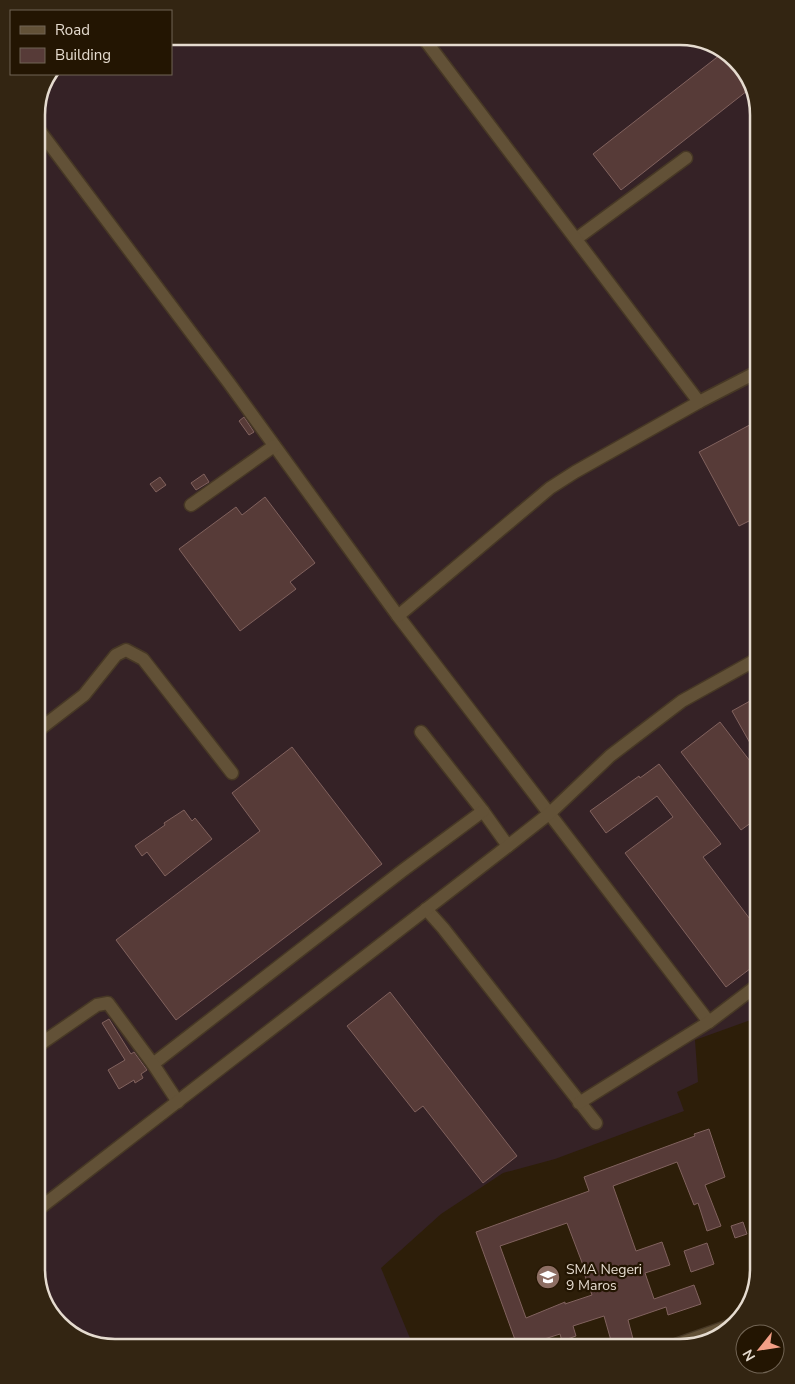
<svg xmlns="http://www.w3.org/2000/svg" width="795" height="1384" font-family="'Nunito Sans',sans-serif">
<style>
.industrial{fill:#352226}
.building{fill:#573b38;stroke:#81625e;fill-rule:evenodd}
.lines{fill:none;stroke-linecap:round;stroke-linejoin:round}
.minor-casing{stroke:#473825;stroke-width:15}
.minor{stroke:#625137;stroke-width:12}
.labels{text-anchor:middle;stroke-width:4.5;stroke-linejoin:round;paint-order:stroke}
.poi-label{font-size:14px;fill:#e5dbcf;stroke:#231502;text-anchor:start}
.rim{fill:none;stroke:#e5dbcf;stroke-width:2.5}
</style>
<rect width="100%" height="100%" fill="#2d1e09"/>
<path class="industrial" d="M171,36H685L724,50L751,81L759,116V1017L695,1040L698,1082L677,1092L684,1111L555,1159L503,1173L441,1214L381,1268L414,1348H111L72,1335L44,1303L36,1268V111L53,74H171Z"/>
<g class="building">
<path d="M725,51L751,81L752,87L621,190L593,154Z"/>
<path d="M244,417L254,432L249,435L239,421Z"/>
<path d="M759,420V516L739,526L699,452Z"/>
<path d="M204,474L209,482L196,490L191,483Z"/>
<path d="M160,477L166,485L156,492L150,484Z"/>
<path d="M265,497L315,563L290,582L296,589L240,631L179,549L236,507L242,515Z"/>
<path d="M759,696V759L732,711Z"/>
<path d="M720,722L753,765L759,762V817L741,830L681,752Z"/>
<path d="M292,747L382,864L176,1020L116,940L260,831L232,793Z"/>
<path d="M659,764L721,844L703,857L759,931V962L726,987L625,853L673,817L657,796L606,833L590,811L639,776L640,778Z"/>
<path d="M184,810L192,821L195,818L212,839L165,876L147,852L142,856L135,846L165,825L164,823Z"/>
<path d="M390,992L517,1156L483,1183L423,1106L415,1112L347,1026Z"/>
<path d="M109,1019L131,1054L134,1052L147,1070L141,1074L143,1078L135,1083L134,1080L119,1089L108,1070L125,1060L102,1023Z"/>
<path d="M709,1129L725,1177L705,1185L721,1226L707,1231L698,1203L694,1205L677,1162L613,1186L636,1251L662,1242L670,1265L645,1273L654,1299L694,1285L701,1304L668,1315L666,1307L628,1320L633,1339L612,1344L604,1316L573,1326L576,1336L562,1341L560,1334L535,1342L537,1348H518L476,1232L589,1191L584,1177L695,1136L694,1134ZM567,1223L586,1273H584L592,1295L565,1304V1302L526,1318L500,1246Z"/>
<path d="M743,1222L747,1234L735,1238L731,1226Z"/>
<path d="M707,1243L714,1264L691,1272L684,1251Z"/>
</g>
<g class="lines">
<g class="minor-casing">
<g id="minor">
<path d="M36,126L229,383L398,616L709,1022"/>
<path d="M576,239L686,158"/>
<path d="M699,402L759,371"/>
<path d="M191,505L274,446"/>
<path d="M398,616L550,488L575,472L699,402L422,36"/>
<path d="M36,732L84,695L116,655L126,650L143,659L232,773"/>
<path d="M421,732L483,811L508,846"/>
<path d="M426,909L443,928L596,1123"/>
<path d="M36,1047L97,1005L108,1003L153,1064L402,871L483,811"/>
<path d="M153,1064L178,1102"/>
<path d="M579,1103L709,1022L759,984"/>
<path d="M36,1211L508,846L550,813L610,756L682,701L759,658"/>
<path d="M667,1348L732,1325"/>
</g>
</g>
<use href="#minor" class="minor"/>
</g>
<defs>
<g id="school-disc" transform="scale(1.25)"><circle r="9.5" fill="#8d6e63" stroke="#231502"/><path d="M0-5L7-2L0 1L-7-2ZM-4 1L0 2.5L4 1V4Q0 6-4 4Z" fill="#fff"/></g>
</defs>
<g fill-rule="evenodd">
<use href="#school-disc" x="548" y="1277"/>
</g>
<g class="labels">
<g class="poi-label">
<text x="566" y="1274">SMA Negeri<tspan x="566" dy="16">9 Maros</tspan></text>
</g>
</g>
<path d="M0 0H795V1384H0ZM115 45H680A70 70 0 0 1 750 115V1269A70 70 0 0 1 680 1339H115A70 70 0 0 1 45 1269V115A70 70 0 0 1 115 45Z" fill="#332512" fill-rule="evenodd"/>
<path class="rim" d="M115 45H680A70 70 0 0 1 750 115V1269A70 70 0 0 1 680 1339H115A70 70 0 0 1 45 1269V115A70 70 0 0 1 115 45Z"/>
<rect x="10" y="10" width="162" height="65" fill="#231502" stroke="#716454"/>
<rect x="20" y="26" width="25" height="8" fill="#625137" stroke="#716454"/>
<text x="55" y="35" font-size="15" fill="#e5dbcf">Road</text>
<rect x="20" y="48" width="25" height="15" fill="#573b38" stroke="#716454"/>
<text x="55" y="60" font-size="15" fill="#e5dbcf">Building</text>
<g transform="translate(760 1349) rotate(240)"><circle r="24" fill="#231502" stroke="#716454"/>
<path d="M0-4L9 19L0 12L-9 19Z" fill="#f39f86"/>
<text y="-8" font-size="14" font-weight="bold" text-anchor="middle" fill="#e5dbcf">N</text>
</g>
</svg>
